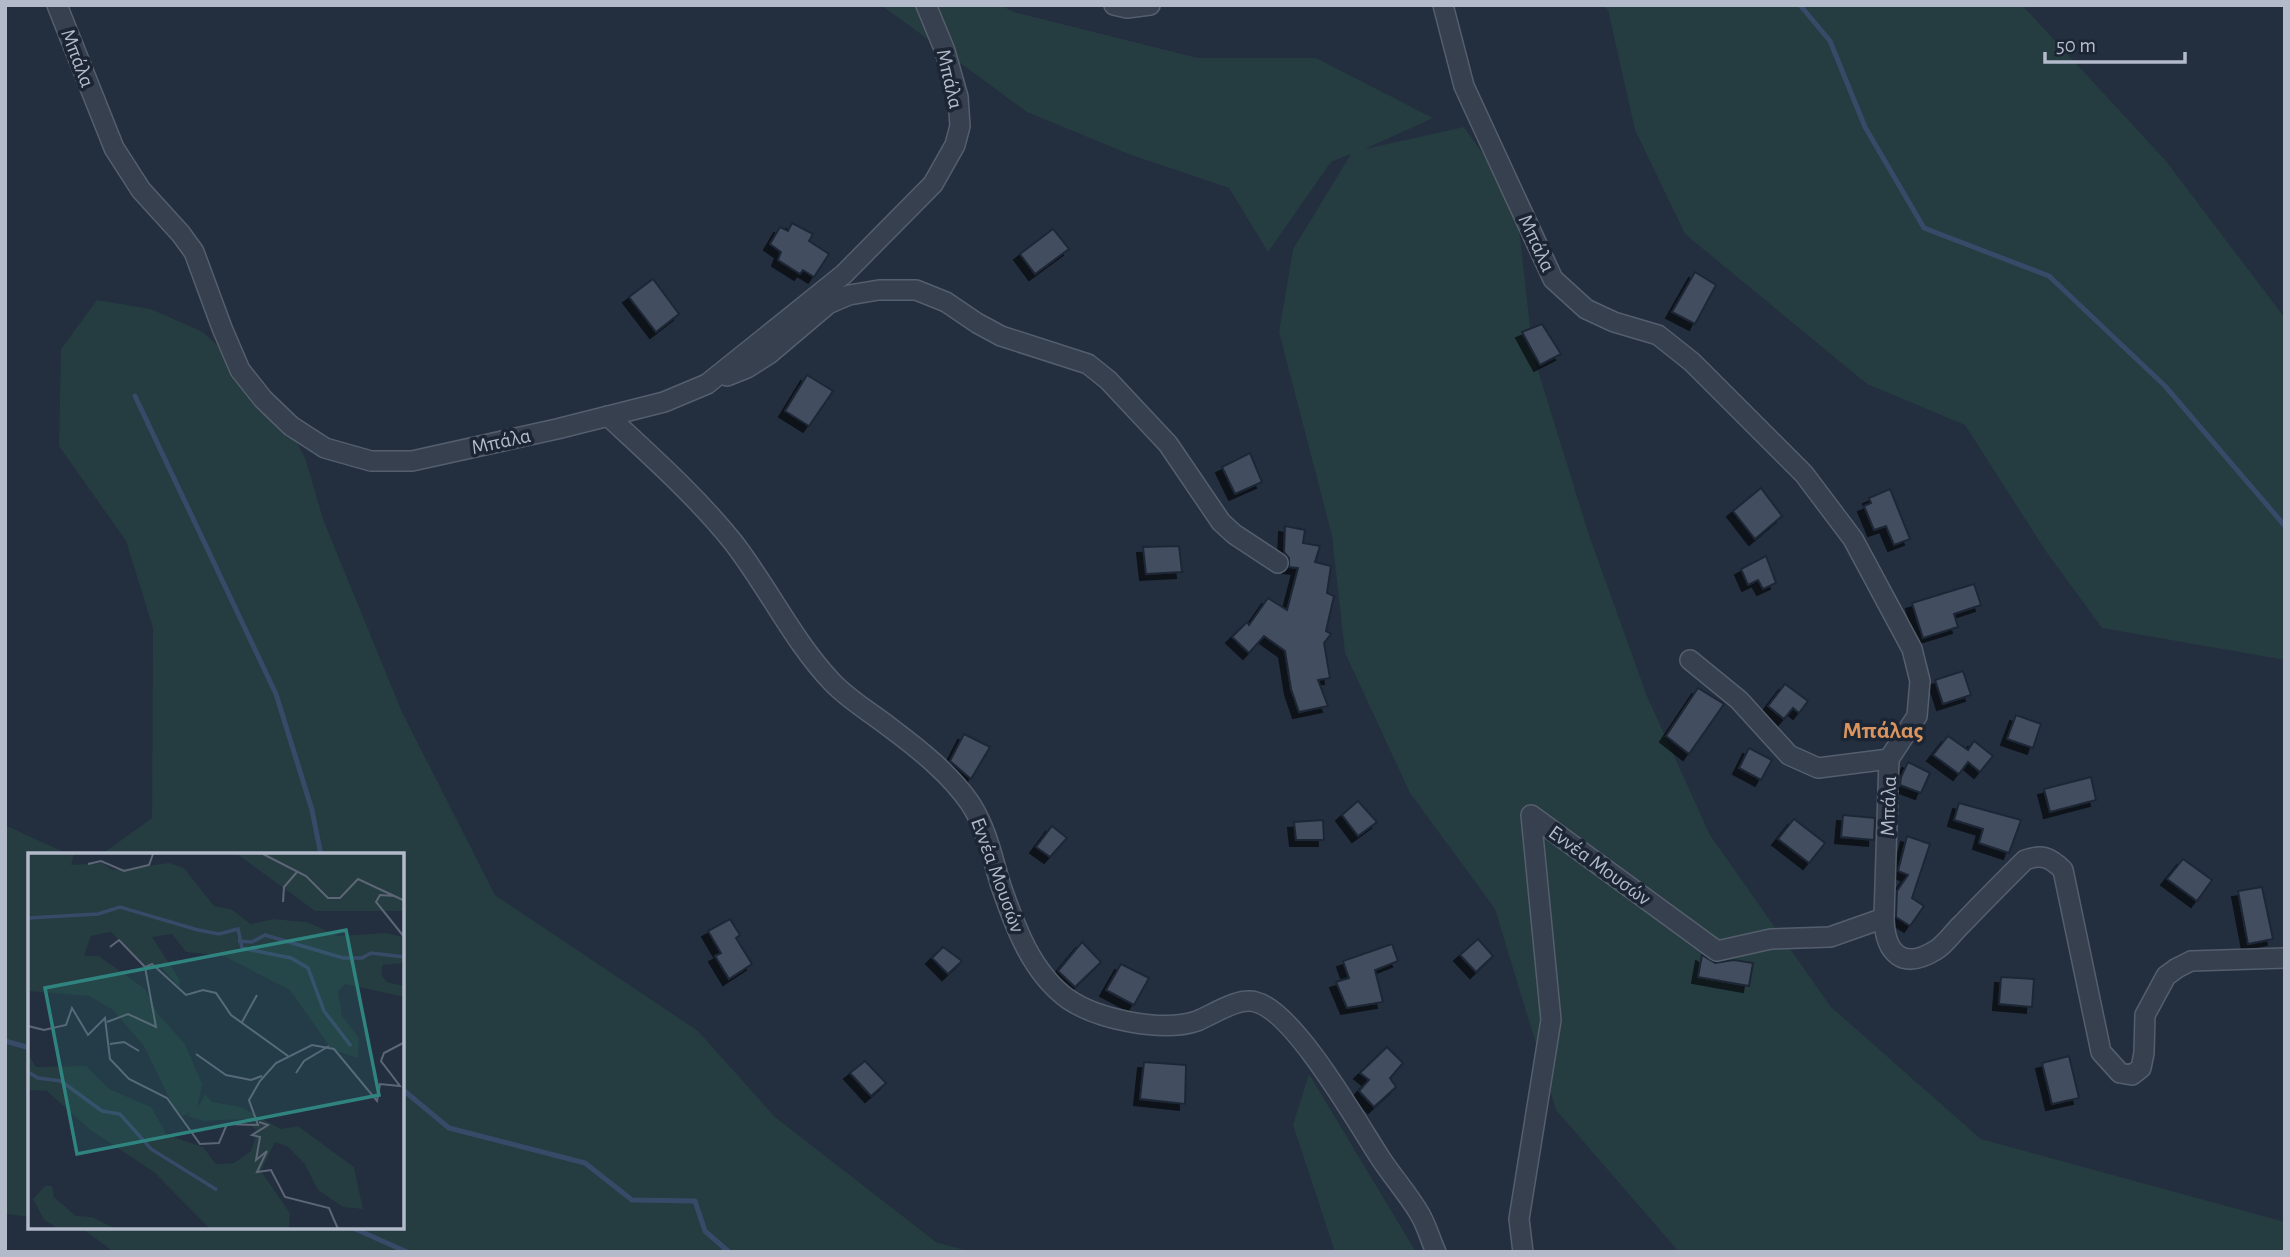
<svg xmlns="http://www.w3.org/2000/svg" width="2290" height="1257" font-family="'Alegreya Sans',sans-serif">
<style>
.green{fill:#253c40}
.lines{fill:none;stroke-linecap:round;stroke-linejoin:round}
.stream{stroke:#374b69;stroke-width:5}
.building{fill:#424e61;stroke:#1e2736;stroke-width:2;filter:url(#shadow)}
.minor-casing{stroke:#555e6d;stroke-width:22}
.minor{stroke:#37404f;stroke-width:19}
.labels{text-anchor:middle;stroke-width:7;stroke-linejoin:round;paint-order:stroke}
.street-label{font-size:21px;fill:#b3bbca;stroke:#1c2534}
.quarter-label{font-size:24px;font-weight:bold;fill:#da955e;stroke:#1c2534}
.inset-river{fill:none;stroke:#374b69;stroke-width:3.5}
.inset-road{fill:none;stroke:#5d6677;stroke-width:2}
.view{fill:#308480;fill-opacity:0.15;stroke:#308480;stroke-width:3.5}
.inset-edge{fill:none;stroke:#b3bbca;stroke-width:3.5}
</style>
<defs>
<filter id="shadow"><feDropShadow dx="-6" dy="6" stdDeviation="0" flood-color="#0009"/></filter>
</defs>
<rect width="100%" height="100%" fill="#232e3f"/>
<g class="green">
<path d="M881,5H1000L1014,12L1198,58H1316L1433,118L1365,149L1464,127L1516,201L1533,354L1589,535L1647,696L1710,835L1831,1007L1981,1139L2285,1222V1252H1679L1556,1110L1495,909L1410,793L1345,653L1332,536L1279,332L1293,249L1351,154L1331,162L1268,252L1229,188L1131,155L1027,112Z"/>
<path d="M1603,5H2022L2166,161L2285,318V660L2102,628L2045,550L1965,425L1867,384L1685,234L1635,130L1608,10Z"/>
<path d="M97,300L151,309L203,332L275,399L306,460L323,519L402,712L495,895L698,1031L775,1117L936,1242L971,1252H114L80,1227H402V855L102,854L152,818L153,628L126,541L59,446L61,349Z"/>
<path d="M5,825L68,854L30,855V1217L5,1214Z"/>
<path d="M1309,1074L1416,1252H1335L1293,1125Z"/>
</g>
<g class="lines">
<g class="stream">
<path d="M1800,5L1830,41L1865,127L1924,228L2049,276L2165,386L2285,526"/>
<path d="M135,396L276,694L312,810L321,855"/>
<path d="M5,1041L30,1048"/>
<path d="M402,1089L449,1128L585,1163L632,1200L695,1201L705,1231L729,1252"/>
<path d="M351,1227L407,1252"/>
</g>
</g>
<g class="building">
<path d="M792,223L813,234L809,241L829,254L814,277L803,270L800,274L778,260L781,252L770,244L780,227L788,231Z"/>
<path d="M1053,229L1069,249L1035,274L1020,254Z"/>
<path d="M1695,272L1716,285L1695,324L1672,312Z"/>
<path d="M653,279L679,314L656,332L629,297Z"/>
<path d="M1542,324L1561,354L1540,365L1522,332Z"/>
<path d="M807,375L833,391L809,426L785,411Z"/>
<path d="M1250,453L1262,482L1235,494L1222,467Z"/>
<path d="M1761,488L1782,516L1755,539L1733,511Z"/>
<path d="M1890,489L1910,539L1894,545L1886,526L1874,530L1864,506L1871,503L1869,498Z"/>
<path d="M1285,526L1305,530L1303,543L1320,546L1315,562L1331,566L1327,593L1334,596L1326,631L1331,634L1324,643L1330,678L1318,680L1328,706L1299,712L1291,689L1285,651L1264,636L1249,653L1232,637L1247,622L1249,625L1268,598L1287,610L1298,568L1289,567V558L1284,552Z"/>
<path d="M1179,546L1182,572L1146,574L1143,547Z"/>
<path d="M1766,556L1776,583L1763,589L1758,580L1748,585L1741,569Z"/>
<path d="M1974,584L1981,605L1954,614L1958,627L1923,638L1912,603Z"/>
<path d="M1963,671L1971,695L1943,704L1935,680Z"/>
<path d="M1785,684L1808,701L1799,713L1793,708L1784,719L1768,706Z"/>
<path d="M1698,688L1724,704L1689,754L1666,736Z"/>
<path d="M2016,715L2041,724L2033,748L2007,739Z"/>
<path d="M964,734L990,747L971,779L950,761Z"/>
<path d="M1948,736L1968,750L1974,741L1993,756L1980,772L1968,762L1959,774L1933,755Z"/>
<path d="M1749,748L1772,760L1761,780L1739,768Z"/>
<path d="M1908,762L1930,773L1921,793L1900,785L1901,777Z"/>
<path d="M2091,777L2096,800L2050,812L2044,789Z"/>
<path d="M1358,801L1377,822L1358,836L1342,815Z"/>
<path d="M1959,803L2021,820L2009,853L1979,843L1983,829L1954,820Z"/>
<path d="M1843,815L1875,818L1874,840L1841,837Z"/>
<path d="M1794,819L1825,843L1809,863L1778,839Z"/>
<path d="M1323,820L1324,840H1296L1294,822Z"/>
<path d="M1052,826L1067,838L1050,857L1036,847Z"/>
<path d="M1907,836L1930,844L1912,898L1924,906L1910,926L1896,917L1897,891L1908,875L1898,871Z"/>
<path d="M2183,859L2212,880L2197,901L2167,879Z"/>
<path d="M2262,887L2273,939L2248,944L2238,891Z"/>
<path d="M730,919L740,935L736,938L752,964L729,979L715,956L721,953L708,931Z"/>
<path d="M1478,939L1493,956L1476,972L1460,955Z"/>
<path d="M1082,942L1101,962L1075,987L1058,971Z"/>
<path d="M1392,944L1398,961L1375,970L1383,1002L1347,1008L1336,982L1349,978L1343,961Z"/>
<path d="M943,947L962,961L948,974L932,958Z"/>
<path d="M1702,955L1715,963L1734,960L1753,963L1749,986L1698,977Z"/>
<path d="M1121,964L1149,978L1134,1005L1106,990Z"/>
<path d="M2001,977L2034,979L2032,1007L1999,1004Z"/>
<path d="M1387,1047L1403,1063L1390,1078L1396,1087L1374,1107L1359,1091L1369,1080L1360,1073Z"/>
<path d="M2069,1056L2079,1098L2052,1104L2042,1063Z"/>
<path d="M865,1061L886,1083L871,1096L850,1073Z"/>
<path d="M1144,1062L1186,1065L1185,1104L1140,1099Z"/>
</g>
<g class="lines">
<g class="minor-casing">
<g id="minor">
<path d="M57,5L114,148L141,190L181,234L194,252L222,328L240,370L263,399L291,426L325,448L371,461H412L557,429L664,402L707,384L844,274L933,184L955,145L960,126L958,97L945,51L926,5"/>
<path d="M1114,5L1127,8L1150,5"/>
<path d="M1443,5L1464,86L1553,279L1586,309L1614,322L1658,335L1692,362L1804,474L1853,539L1912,649L1920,681L1917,716L1889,759L1884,918C1885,953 1902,971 1936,950C1946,944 1954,931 1963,923C1983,902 2004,881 2025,860C2042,854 2050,857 2063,870L2101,1052L2120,1073L2132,1075L2141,1068L2144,1053L2145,1015L2166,976L2177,968L2191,961L2285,958"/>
<path d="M727,376L747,368L769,354L828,304L849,295L879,290H916L946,302L977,323L1001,336L1088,364L1108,380L1168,444L1221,522L1234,534L1278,563"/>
<path d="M608,416C651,456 696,496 733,542C768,587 793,641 832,682C850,701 872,713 892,729C920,750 950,774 970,803C987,829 992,857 1001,886C1015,927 1032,973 1068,999C1097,1019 1162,1033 1197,1021C1214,1014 1238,997 1256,1002C1295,1012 1358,1124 1381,1159C1393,1177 1407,1193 1418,1211C1426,1223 1430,1239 1436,1252"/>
<path d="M1690,660L1739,700L1789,755L1818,768L1889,759"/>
<path d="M1523,1252L1519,1219L1551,1020L1531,815L1717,951L1771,939L1830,937L1884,918"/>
</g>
</g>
<use href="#minor" class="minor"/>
</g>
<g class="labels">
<g class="street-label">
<text transform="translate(78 58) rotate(69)" y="7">Μπάλα</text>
<text transform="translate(950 79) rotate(77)" y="7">Μπάλα</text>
<text transform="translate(1537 243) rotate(65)" y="7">Μπάλα</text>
<text transform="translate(501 441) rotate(-12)" y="7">Μπάλα</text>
<text transform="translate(1888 806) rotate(-88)" y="7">Μπάλα</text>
<text transform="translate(1600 865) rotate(36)" y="7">Εννέα Μουσών</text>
<text transform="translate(998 875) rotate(70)" y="7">Εννέα Μουσών</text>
</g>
<g class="quarter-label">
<text x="1883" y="738">Μπάλας</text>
</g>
</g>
<g transform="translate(28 853)">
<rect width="376" height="376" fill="#232e3f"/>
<path d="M0,1H46L43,12L74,10L85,17L141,10L156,15L186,53L203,56L223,71L245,66L279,69L310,83L358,80L376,84V110L354,112V123L359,129L376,133V144L317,131L310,138L314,163L331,185L330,205L304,197L262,137L196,103L158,99L144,81L124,84L152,127L151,134L132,113L114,112L83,79L63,83L56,103H71L117,136L130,161L157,191L174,231L169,256L177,241L184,249L213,254L253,276L270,273L326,314L335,356L315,354L290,337L276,310L260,294L247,289L233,318L262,360L261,376H182L126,319L61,276L19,238L0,237V201L8,214L58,213L81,236L123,254L139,282L175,294L188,311L206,310L223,298L229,278L217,266L176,268L159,263L163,259L155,263L146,255L116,193L84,156L61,143L0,138ZM209,1H376V58H287ZM17,333H24L26,344L48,363L64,364L88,376H31L16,367L5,346Z" fill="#253c40"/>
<path class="inset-river" d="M0,65L70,61L92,54L170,77L191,81L210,76L214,95L263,105L280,115L296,158L323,193M210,88L224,89L237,82L315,105H334L343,100L377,104M0,219L10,225L33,228L74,258L92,261L123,296L189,337"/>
<path class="inset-road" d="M235,1L278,23L300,45H312L330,26L377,48M60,11L73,8L96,18L121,12L125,1M367,43L352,42L348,49L377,85M255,49L256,34L269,19M82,94L91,87L117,114M79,169L100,161L128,174L117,114L124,111L158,142L175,137L188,140L203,162L260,203M214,169L229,142M0,173L16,177L38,172L44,155L60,182L77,165L82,206L101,226L139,245L172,291L191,290L199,271L230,272L221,247L232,228L248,210L284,192L306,196L349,248L352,231L372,233L353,208L356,200L377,189M82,191L96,189L111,198M168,201L198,222L223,227L234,223M268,220L276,208L301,193M231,269L240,272L224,282L232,284L228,307L239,298L229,319L243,317L257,344L301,355L310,376"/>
<path class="view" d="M318,77L351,242L49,301L17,135Z"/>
<rect width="376" height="376" class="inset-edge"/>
</g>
<rect width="2290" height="1257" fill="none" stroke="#b3bbca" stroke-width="14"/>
<path d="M2045 52v10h140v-10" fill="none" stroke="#b3bbca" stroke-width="3.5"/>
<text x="2056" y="52" font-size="21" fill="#b3bbca" stroke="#1c2534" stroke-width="5" paint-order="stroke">50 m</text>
</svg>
